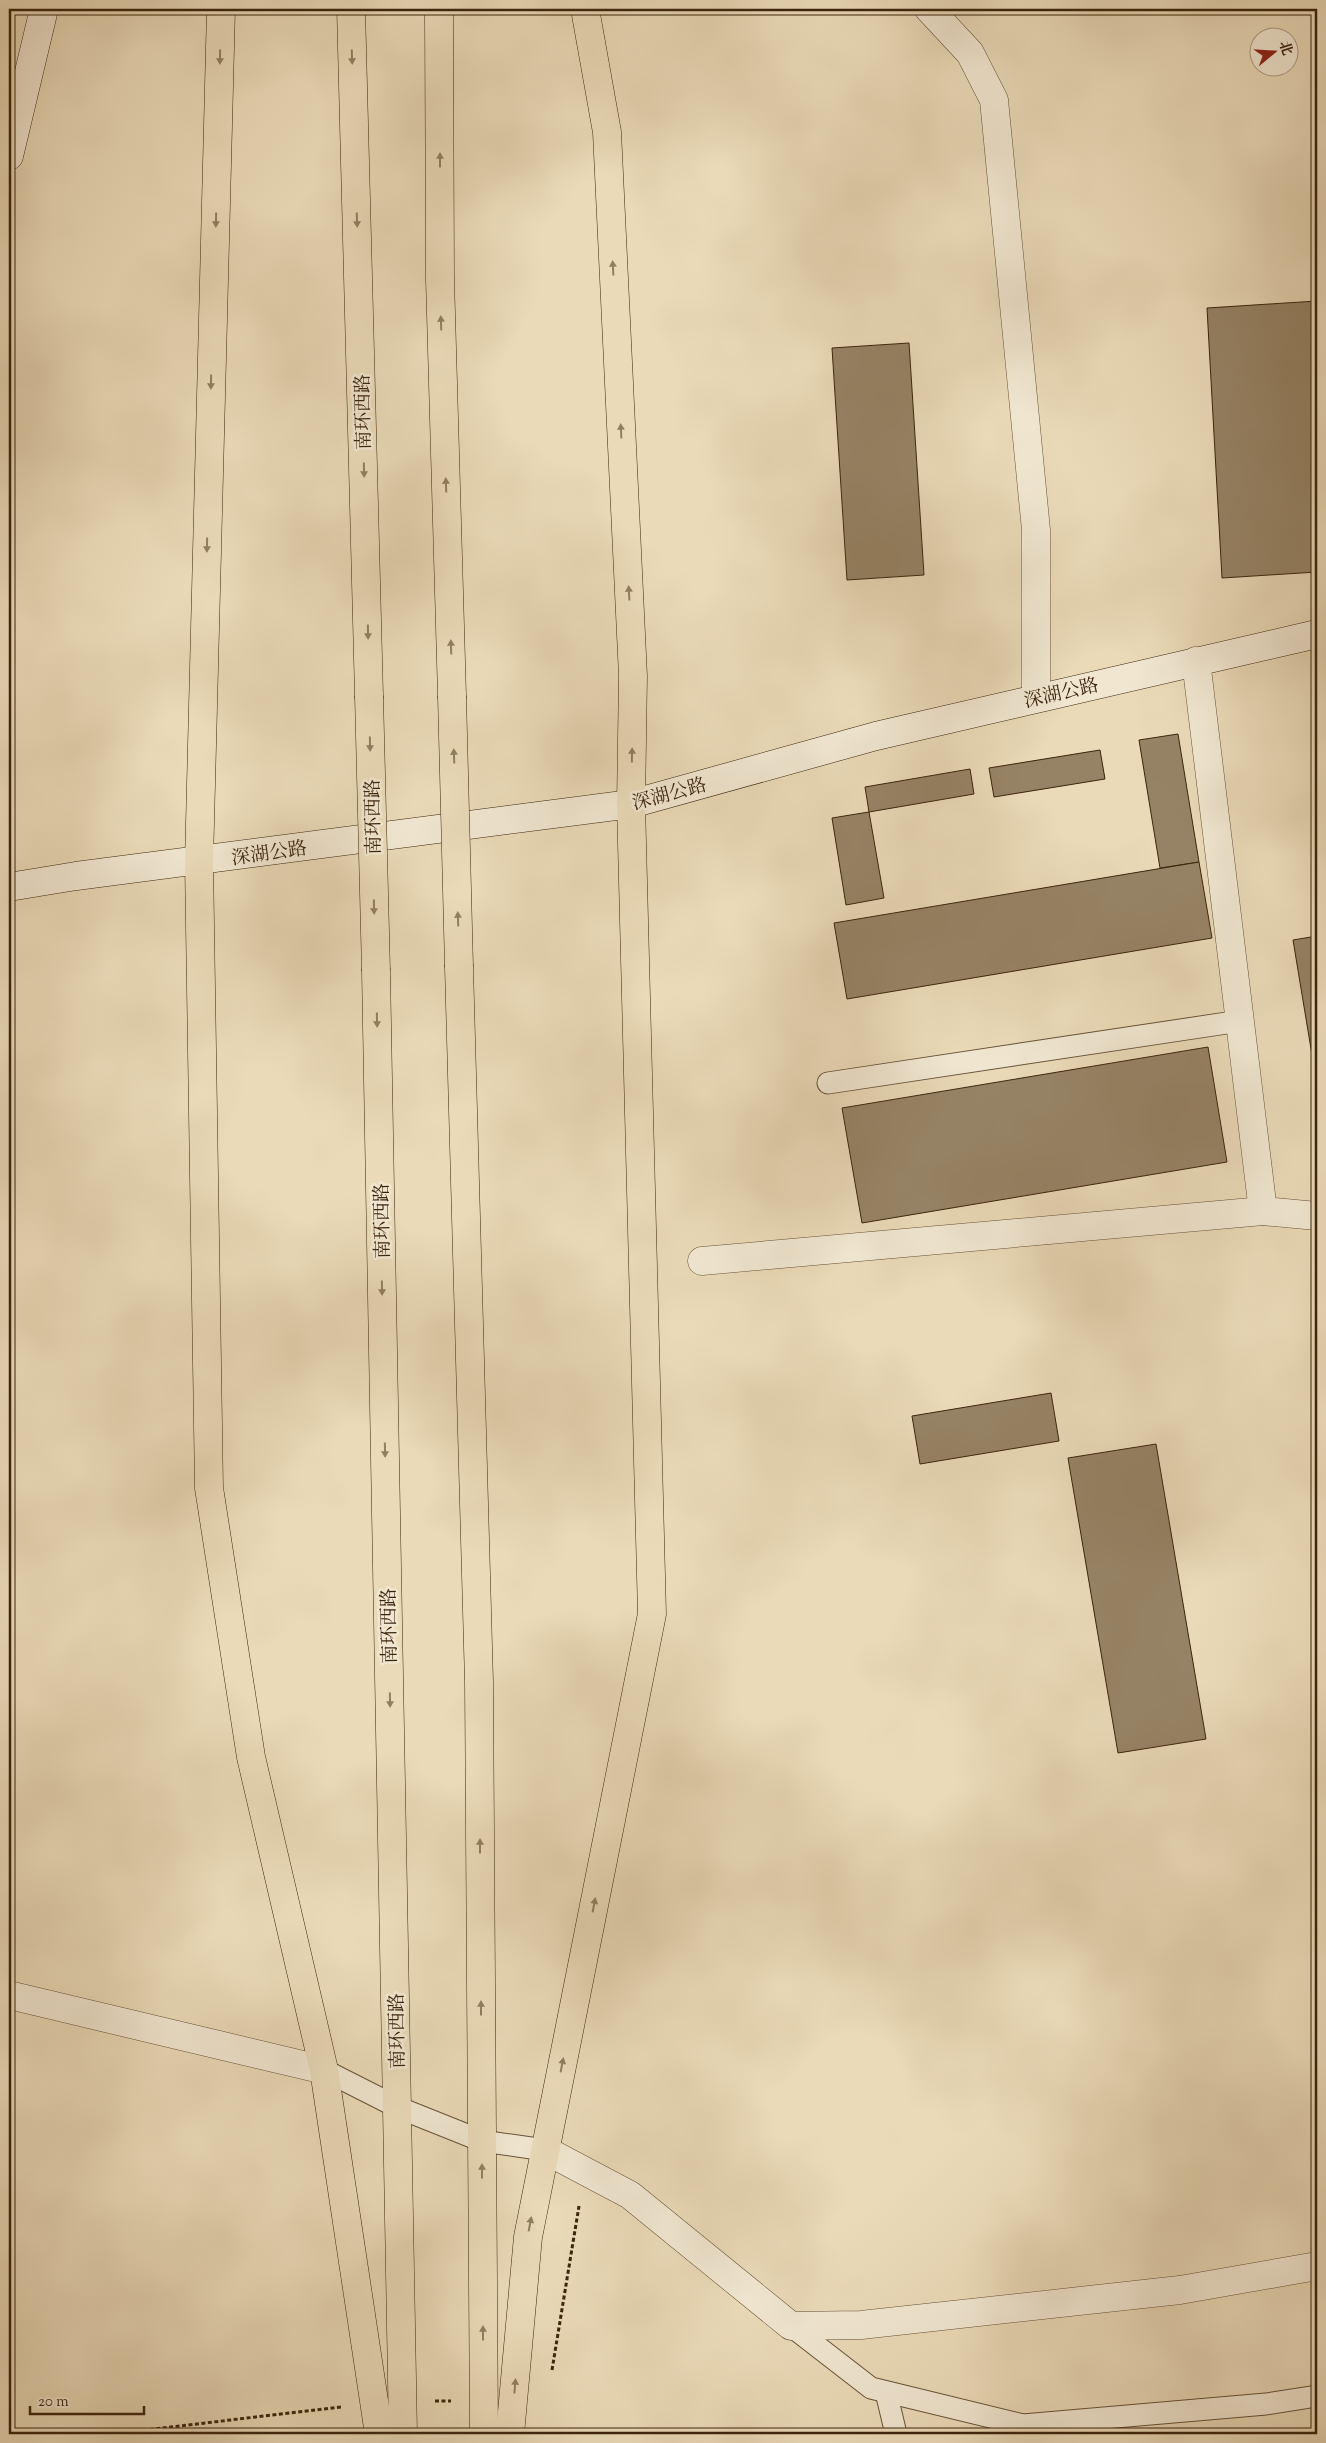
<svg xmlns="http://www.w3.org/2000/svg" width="1326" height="2443" font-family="'Sorts Mill Goudy','Noto Serif SC',serif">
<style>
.building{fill:#968366;stroke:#3b240d}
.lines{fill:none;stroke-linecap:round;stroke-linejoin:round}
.service-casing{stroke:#675238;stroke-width:23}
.minor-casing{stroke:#675238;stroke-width:29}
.secondary-casing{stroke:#3b240d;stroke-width:29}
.trunk-casing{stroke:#3b240d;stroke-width:29}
.path{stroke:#3b240d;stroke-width:3;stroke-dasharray:4 2.5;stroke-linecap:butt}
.service{stroke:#f1e7d1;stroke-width:21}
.minor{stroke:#f1e7d1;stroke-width:28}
.secondary{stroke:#f1e7d1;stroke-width:28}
.trunk{stroke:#eadab8;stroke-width:28}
.trunk-bridge-casing{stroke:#3b240d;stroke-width:29;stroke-linecap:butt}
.trunk-bridge{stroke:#eadab8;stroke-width:28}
.oneway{fill:#927f62}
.labels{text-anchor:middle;stroke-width:5;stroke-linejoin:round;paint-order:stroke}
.street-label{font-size:19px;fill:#3b240d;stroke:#f1e7d1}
</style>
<rect width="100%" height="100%" fill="#eadab8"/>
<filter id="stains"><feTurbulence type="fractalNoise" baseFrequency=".004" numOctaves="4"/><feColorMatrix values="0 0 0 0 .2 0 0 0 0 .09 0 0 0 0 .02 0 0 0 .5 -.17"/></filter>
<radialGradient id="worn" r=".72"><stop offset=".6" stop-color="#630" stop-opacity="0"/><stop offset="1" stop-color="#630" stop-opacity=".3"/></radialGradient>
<g class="building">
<path d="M1317,301V572L1222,578L1207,308Z"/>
<path d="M909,343L924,575L847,580L832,348Z"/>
<path d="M1178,734L1199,862L1160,868L1139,740Z"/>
<path d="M1100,750L1105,779L994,797L989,768Z"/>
<path d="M970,769L974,794L869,812L865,787Z"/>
<path d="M869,812L884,898L846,905L832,818Z"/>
<path d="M1199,862L1212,938L847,999L834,923Z"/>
<path d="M1317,936V1085L1293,940Z"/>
<path d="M1208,1047L1227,1162L862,1223L842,1108Z"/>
<path d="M1051,1393L1059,1441L920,1464L912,1416Z"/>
<path d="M1156,1444L1206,1739L1118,1753L1068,1458Z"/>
</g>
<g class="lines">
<g class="service-casing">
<g id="service">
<path d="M828,1083L1240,1021"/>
<path d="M324,2070L397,2107L482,2141L545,2150"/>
<path d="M791,2326L871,2388L1023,2425L1266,2404L1317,2396"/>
<path d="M886,2392L896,2434"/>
</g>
</g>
<g class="minor-casing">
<g id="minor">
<path d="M929,9L970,53L994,100L1036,530V698"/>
<path d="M1196,661L1263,1211"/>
<path d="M702,1261L1263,1211L1317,1216"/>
<path d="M9,1995L324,2070"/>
<path d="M545,2150L630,2195L791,2326L861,2325L1180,2290L1317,2266"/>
</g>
</g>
<g class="secondary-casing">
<g id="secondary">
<path d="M9,156L44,9"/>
<path d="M9,887L76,876L631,804L876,736L1317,634"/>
</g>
</g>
<g class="trunk-casing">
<g id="trunk">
<path d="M221,9L199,862L209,1488L251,1757L324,2070L379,2434"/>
<path d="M351,9L369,696"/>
<path d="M439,9L440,279L452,696"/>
<path d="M459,967L479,1682L484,2434"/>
<path d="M376,971L403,2434"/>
<path d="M510,2434L528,2237L652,1614L631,804L633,676L607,132L585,9"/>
</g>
</g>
<g class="path">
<path d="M552,2370L579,2206"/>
<path d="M435,2401H451"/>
<path d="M111,2434L341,2407"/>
</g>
<use href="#service" class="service"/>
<use href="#minor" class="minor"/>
<use href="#secondary" class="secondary"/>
<use href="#trunk" class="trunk"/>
<g class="trunk-bridge-casing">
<g id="trunk-bridge">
<path d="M369,696L376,971"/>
<path d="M452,696L459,967"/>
</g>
</g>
<use href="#trunk-bridge" class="trunk-bridge"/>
</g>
<defs><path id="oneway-solid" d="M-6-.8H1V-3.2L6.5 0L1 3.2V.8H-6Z" transform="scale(1.25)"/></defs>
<g class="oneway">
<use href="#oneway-solid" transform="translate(220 57) rotate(91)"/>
<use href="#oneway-solid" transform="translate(352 57) rotate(88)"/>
<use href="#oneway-solid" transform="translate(440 160) rotate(-90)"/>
<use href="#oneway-solid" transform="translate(216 220) rotate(91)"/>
<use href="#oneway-solid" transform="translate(357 220) rotate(88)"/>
<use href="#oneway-solid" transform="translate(613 268) rotate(-93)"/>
<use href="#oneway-solid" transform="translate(441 323) rotate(-92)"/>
<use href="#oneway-solid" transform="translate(211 382) rotate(91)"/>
<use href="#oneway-solid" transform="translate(621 431) rotate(-93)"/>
<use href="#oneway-solid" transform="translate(364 470) rotate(89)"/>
<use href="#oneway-solid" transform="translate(446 485) rotate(-92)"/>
<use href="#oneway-solid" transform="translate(207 545) rotate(91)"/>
<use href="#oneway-solid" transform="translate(629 593) rotate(-93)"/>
<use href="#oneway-solid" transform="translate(368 632) rotate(89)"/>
<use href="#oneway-solid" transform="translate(451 647) rotate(-92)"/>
<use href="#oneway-solid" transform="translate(370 744) rotate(89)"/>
<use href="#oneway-solid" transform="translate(632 755) rotate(-89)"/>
<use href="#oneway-solid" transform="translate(454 756) rotate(-92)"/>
<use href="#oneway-solid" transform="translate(374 907) rotate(89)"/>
<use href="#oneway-solid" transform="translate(458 919) rotate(-92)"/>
<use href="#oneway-solid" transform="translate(377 1020) rotate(89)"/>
<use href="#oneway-solid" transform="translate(382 1288) rotate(89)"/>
<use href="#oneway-solid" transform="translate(385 1450) rotate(89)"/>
<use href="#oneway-solid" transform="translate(390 1700) rotate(89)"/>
<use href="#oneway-solid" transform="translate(480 1846) rotate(-90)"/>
<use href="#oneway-solid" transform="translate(594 1905) rotate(-79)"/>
<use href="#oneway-solid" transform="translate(481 2008) rotate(-90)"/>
<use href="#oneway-solid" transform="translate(562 2065) rotate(-79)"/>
<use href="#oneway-solid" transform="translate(482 2171) rotate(-90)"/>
<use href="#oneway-solid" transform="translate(530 2224) rotate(-79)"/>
<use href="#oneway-solid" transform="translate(483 2333) rotate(-90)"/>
<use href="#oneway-solid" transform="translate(515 2386) rotate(-85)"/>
</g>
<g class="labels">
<g class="street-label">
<text transform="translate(362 412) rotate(-91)" y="7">南环西路</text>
<text transform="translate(1061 692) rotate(-13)" y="7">深湖公路</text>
<text transform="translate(669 793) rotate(-15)" y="7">深湖公路</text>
<text transform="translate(372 817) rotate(-91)" y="7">南环西路</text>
<text transform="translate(269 852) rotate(-8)" y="7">深湖公路</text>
<text transform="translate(381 1221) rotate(-91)" y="7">南环西路</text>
<text transform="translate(388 1626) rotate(-91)" y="7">南环西路</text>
<text transform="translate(396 2031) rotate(-91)" y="7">南环西路</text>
</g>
</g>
<rect width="1326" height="2443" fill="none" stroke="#eadab8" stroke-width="30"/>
<rect x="10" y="10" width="1306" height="2423" fill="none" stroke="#3b240d" stroke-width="2.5"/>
<rect x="15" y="15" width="1296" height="2413" fill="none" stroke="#3b240d"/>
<g transform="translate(1274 52) rotate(72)"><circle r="24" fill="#f1e7d1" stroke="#a89983"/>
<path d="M0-4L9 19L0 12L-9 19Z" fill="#8f2418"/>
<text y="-8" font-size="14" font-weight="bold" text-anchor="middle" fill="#3b240d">北</text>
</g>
<path d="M30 2406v8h114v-8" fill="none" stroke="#3b240d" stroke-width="2.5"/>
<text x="38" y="2406" font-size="15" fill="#3b240d" stroke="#f1e7d1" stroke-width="4" paint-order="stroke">20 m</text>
<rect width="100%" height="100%" filter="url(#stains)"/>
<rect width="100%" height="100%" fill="url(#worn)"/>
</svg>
